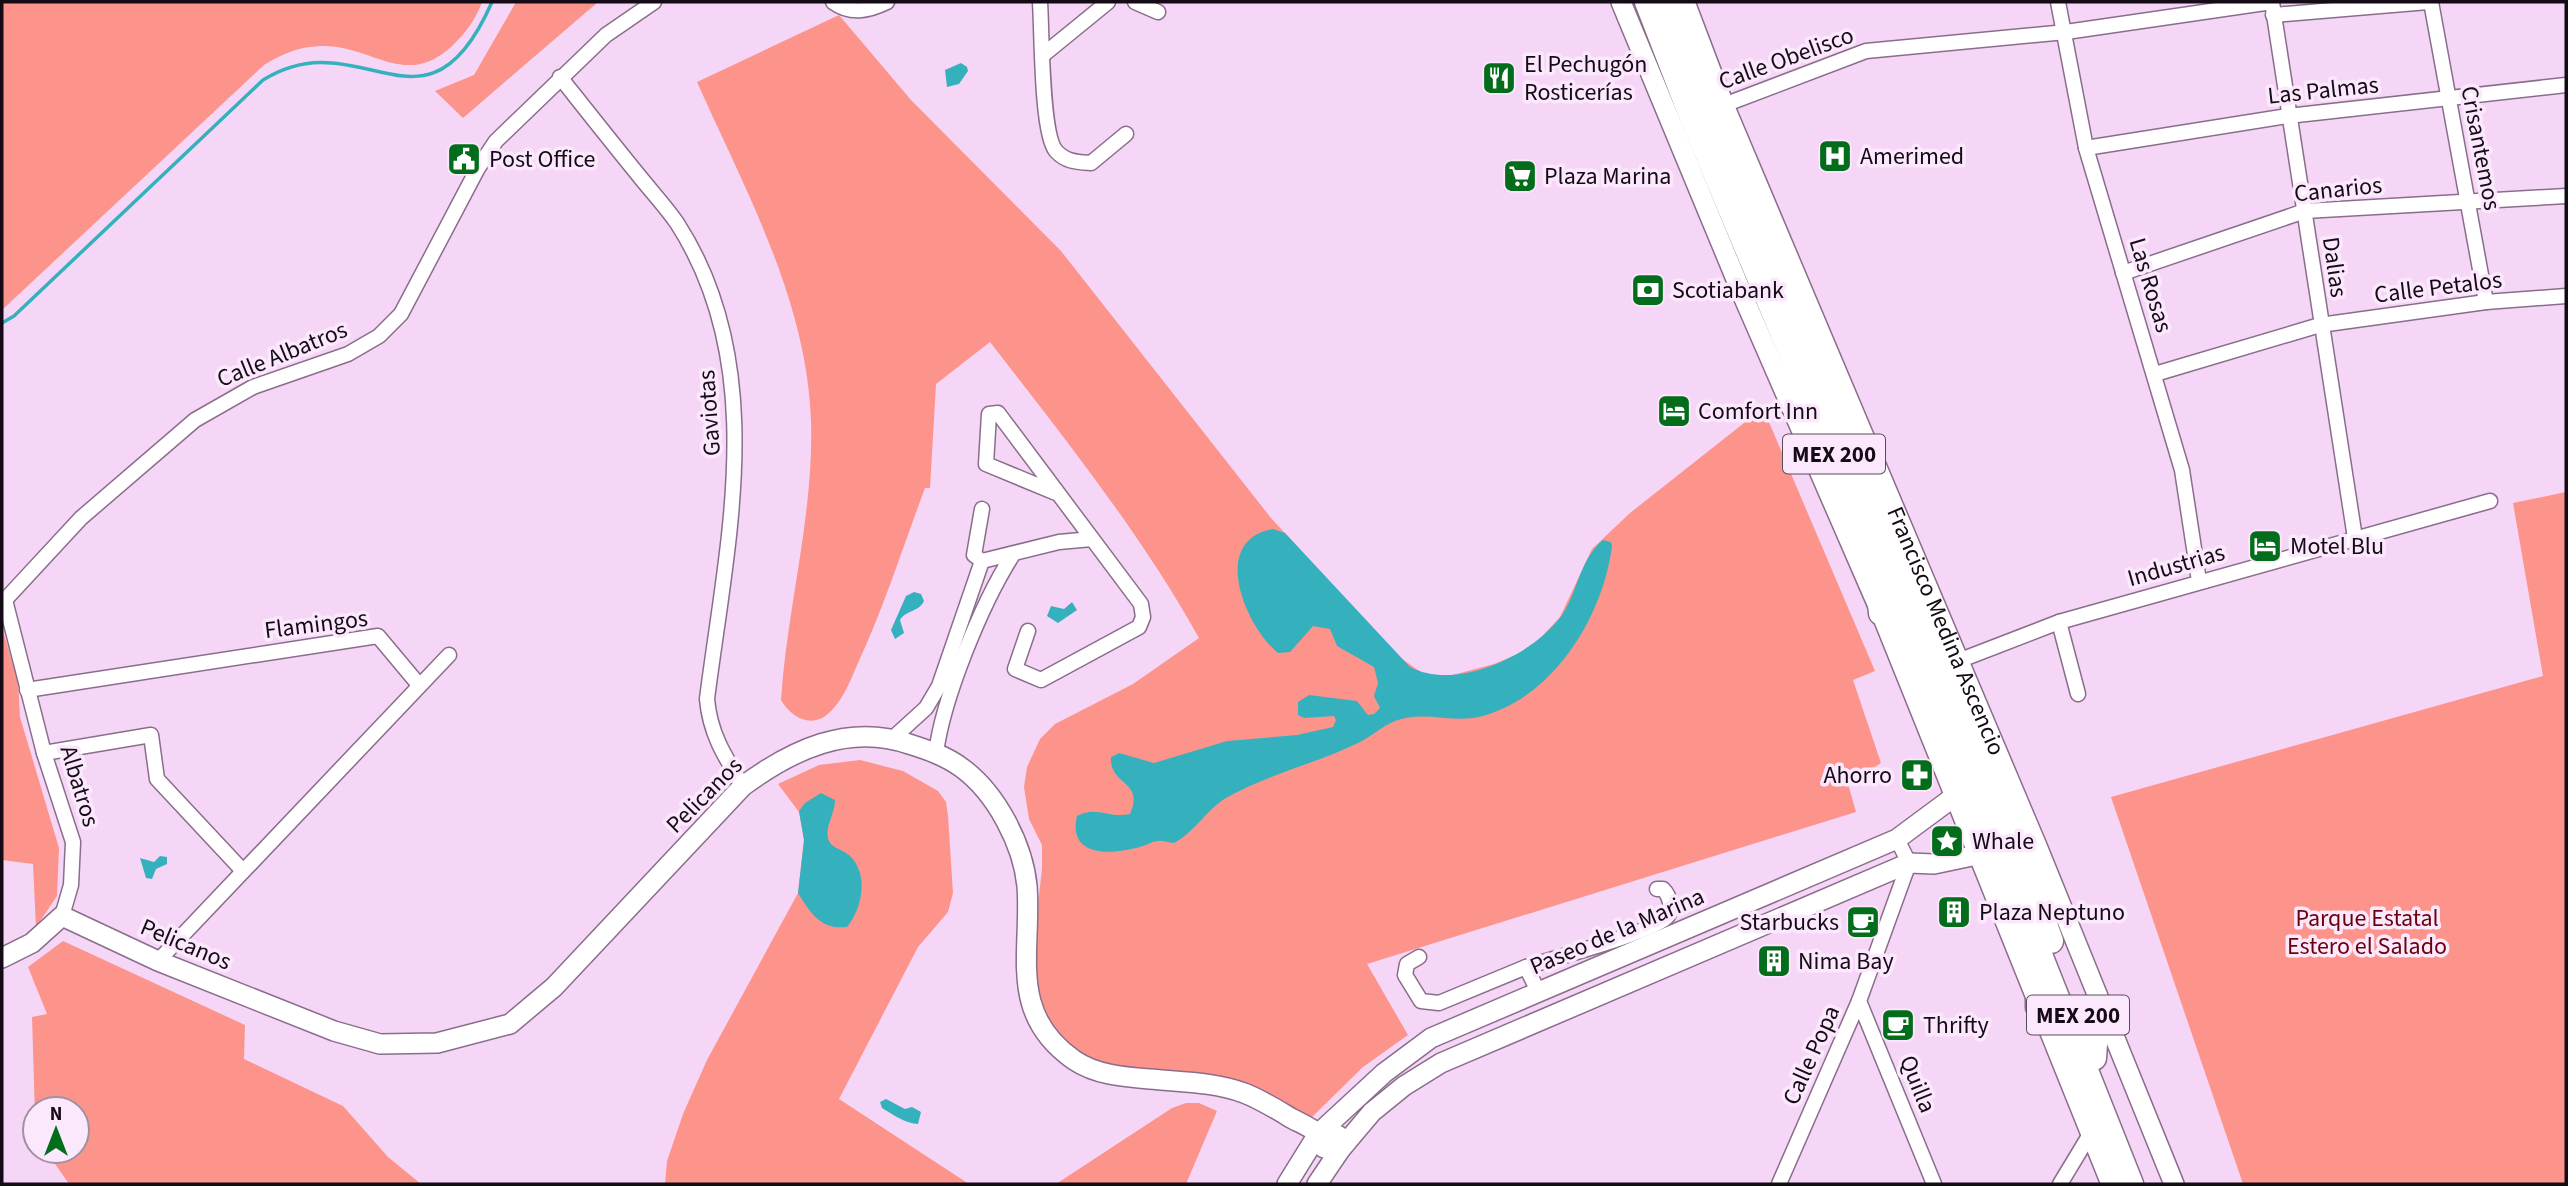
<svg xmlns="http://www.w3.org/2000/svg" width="2568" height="1186" font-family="'Source Sans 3',sans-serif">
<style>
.green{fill:#fd948b}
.water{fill:#35b1be}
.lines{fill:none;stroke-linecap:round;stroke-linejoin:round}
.stream{stroke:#35b1be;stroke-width:3.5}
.street-casing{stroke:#8a6d8b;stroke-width:17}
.secondary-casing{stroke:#8a6d8b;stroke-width:22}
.highway-casing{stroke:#8a6d8b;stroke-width:27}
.street{stroke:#fff;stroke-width:14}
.secondary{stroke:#fff;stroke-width:19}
.highway{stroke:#fff;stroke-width:24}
.labels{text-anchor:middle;stroke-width:7;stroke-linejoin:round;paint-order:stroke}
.shield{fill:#fce8fc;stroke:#5a4d5b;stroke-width:2}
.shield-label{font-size:23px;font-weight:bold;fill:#150b16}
.street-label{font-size:24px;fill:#150b16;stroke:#fce8fc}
.poi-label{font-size:24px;fill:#150b16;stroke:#fce8fc;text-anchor:start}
.park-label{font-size:24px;fill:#68030c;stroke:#fce8fc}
</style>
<rect width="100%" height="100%" fill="#f6d6f7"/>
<g class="green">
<path d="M2,2H482C476,19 465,34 452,46C405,90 372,44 320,46C298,47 282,54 264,65L2,310Z"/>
<path d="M516,2H598L463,118L435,91L474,75Z"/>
<path d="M839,15L911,100L1061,251L1271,518L1398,656L1425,675L1449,676L1494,664L1530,649L1560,617L1592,549L1630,513L1763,408L1875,671L1853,680L1881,763L1848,784L1856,812L1367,964L1408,1035L1363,1067L1309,1120L1277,1107L1145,1077L1076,1056L1047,1030L1031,968L1042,868V845L1029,819L1024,787L1027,767L1040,739L1055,724L1133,684L1199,638C1140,532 1064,438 990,342L936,384L930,488H925C903,547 884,607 858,663C851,679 844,698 832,710C814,730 792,719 781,700C787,607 814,515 811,421C807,300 745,190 697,82Z"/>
<path d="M2566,492V1184H2243L2111,797L2543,676L2513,503Z"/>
<path d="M2,628L18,681L20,717L59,848L57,896L36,927L33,864L2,860Z"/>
<path d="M860,760L903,771L938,791L946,802L948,816L953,893L948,912L918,947L839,1099L969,1184H665L667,1161L683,1114L707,1060L798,893L804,840L799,812L778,784L819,765Z"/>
<path d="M63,941L245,1025L244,1059L343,1106L388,1157L421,1184H69L46,1151H77V1109H35V1116L32,1017L47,1014L28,967Z"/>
<path d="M1186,1103H1199L1217,1111L1186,1184H1056L1172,1108Z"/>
</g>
<g class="water">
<path d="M961,63L967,67L968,71L959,84L947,87L945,70Z"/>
<path d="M1273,529L1285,533L1410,667C1455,691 1529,657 1559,619C1578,595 1578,561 1603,540L1611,542L1612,546C1603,617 1553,699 1479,717C1452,723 1421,710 1395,721C1382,726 1371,737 1358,743C1315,764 1268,774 1226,798C1206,810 1195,832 1174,843C1168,843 1163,840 1158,841C1153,841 1147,845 1143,846C1114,855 1067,859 1077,816C1096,805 1110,819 1130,814C1145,780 1109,786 1111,757L1119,753L1154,763L1227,741L1297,735L1333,727L1336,720L1334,716L1304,718L1298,715V702L1309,695L1357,701L1368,715L1374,714L1380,708L1374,696L1378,683L1374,667L1337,646L1330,629L1313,626L1290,652L1278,653C1245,626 1209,540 1273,529Z"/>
<path d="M914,592L921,594L924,601C919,612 906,610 900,620L904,633L895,639L891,630L906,596Z"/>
<path d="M1072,602L1077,610L1058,623L1047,616L1051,606L1064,609Z"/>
<path d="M821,793L835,800C835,813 825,827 828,838C830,848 842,849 849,855C869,873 863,908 847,927C821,930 811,914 798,893L804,840L799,811L805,803Z"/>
<path d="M160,856L167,857V864L156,869L152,879L146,878L140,858L154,862Z"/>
<path d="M886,1099L905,1109L912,1107L921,1112L918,1124C906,1124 892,1114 882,1108L880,1102Z"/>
</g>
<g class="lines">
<path class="stream" d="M2,323L14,316L263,80C362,18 426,152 492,2"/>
<g class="street-casing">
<g id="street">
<path d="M833,2C851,15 868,11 887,2"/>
<path d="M1040,2C1042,30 1041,134 1056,151C1066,162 1077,162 1091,163L1126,134"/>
<path d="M1135,2L1158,12"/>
<path d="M2058,2L2086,148L2182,470L2199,581"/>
<path d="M2272,2L2355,538"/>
<path d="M2431,2L2486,302"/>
<path d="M2273,15L2428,2"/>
<path d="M1043,55L1108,2"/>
<path d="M560,77C587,111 613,144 640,177C652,192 666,207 677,223C770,367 727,541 707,699C710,734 725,757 743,786"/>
<path d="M1716,108L1866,51L2066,32L2272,2"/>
<path d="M2086,148L2288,116L2566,85"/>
<path d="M2123,273L2305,211L2566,196"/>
<path d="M2155,374L2320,325L2486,302L2566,296"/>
<path d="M982,509L974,555L982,561"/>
<path d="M982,561L1059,542L1092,539"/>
<path d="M5,600L81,518L195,420L253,387L348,354L379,336L401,314L478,168L496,141L606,35L654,2"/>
<path d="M5,600L44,753L73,842L71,885L62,916"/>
<path d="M2059,622L2078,694"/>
<path d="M1028,631L1015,669L1041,680L1139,627L1143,617L1141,604L998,413L989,414L986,464L1056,493"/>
<path d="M1958,661L2059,622L2490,501"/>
<path d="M27,690L378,636L419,685"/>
<path d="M893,738L926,708L939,686L982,561"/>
<path d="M44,753L151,735L157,779L243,871"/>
<path d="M936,753C943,698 982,603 1012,556"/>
<path d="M1419,957L1407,964L1405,975L1421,1001L1439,1003L1526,967L1538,991"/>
<path d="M158,961L449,655"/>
<path d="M1526,967C1555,958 1647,934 1666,918C1674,911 1670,896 1663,889H1657"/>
<path d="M1859,1001L1934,1184"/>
<path d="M1779,1184L1859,1001L1909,863L1897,839"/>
<path d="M2060,1184L2089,1136"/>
</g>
</g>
<g class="secondary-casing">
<g id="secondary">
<path d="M1621,2L1743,296L1881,613L2111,1184"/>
<path id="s1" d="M1685,2L1724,105L2037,846L2174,1184"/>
<path d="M2,958L32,943L62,916L158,961L334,1031L380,1044L437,1043L510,1024L554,987L743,786C792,750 848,723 909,744C928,750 946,756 962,768C996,793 1023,844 1027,886C1032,952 1007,1013 1074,1060C1096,1075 1124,1077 1150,1079C1180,1082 1215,1082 1244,1093C1260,1099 1276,1109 1291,1118C1298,1122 1313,1128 1318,1134C1321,1139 1320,1143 1324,1148L1340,1150L1339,1136L1331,1132L1318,1134"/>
<path d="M1287,1184L1318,1134L1384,1073L1431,1038L1897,839L1955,796L1967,793"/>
<path d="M1317,1184L1340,1150L1372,1112L1404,1086L1441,1063L1909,863L1934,864L1991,852"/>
</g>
</g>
<g class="highway-casing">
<g id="highway">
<path d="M1647,2L1692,118L1975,791L2131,1184"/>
<path d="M1670,2L1710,111L2016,843L2051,941"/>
<path d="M1877,573L1881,613"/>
<path d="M2038,968V1007"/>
<path d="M2094,1058L2098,1003"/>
</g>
</g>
<use href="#street" class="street"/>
<use href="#secondary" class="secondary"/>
<use href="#highway" class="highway"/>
</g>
<defs>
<g id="restaurant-square" transform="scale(1.75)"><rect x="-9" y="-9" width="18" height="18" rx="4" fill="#036d1c" stroke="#fce8fc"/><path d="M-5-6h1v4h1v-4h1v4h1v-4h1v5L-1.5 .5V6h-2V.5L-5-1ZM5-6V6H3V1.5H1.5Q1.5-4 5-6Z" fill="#fff"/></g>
<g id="hospital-square" transform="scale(1.75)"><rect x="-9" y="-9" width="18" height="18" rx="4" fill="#036d1c" stroke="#fce8fc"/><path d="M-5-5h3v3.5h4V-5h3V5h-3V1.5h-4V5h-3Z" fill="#fff"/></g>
<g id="civic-square" transform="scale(1.75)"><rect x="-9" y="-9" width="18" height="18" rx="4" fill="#036d1c" stroke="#fce8fc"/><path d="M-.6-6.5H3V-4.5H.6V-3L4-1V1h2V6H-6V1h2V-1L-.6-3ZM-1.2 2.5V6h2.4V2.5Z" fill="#fff"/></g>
<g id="supermarket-square" transform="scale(1.75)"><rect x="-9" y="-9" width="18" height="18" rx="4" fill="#036d1c" stroke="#fce8fc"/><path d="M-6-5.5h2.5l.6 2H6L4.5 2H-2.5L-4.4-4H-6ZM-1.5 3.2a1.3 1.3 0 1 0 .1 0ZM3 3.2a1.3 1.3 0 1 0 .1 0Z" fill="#fff"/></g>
<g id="bank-square" transform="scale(1.75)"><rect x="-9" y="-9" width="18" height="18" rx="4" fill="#036d1c" stroke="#fce8fc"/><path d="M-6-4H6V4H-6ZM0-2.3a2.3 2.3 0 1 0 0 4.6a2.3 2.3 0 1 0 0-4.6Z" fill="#fff"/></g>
<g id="hotel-square" transform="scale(1.75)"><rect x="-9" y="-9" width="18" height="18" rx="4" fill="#036d1c" stroke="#fce8fc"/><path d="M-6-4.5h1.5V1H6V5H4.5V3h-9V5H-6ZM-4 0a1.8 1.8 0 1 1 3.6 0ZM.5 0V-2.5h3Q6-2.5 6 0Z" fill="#fff"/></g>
<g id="pharmacy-square" transform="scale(1.75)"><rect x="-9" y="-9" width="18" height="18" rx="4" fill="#036d1c" stroke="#fce8fc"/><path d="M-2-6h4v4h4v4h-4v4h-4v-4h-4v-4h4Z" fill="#fff"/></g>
<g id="sight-square" transform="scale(1.75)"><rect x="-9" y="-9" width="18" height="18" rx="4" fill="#036d1c" stroke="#fce8fc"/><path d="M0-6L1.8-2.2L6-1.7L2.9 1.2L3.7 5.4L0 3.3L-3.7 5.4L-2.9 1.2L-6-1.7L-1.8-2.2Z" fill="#fff"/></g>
<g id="building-square" transform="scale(1.75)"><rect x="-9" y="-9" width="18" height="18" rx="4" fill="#036d1c" stroke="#fce8fc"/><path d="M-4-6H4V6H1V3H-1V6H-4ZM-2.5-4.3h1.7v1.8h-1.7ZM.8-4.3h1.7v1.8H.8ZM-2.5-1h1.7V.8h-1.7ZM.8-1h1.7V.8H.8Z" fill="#fff"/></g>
<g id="cafe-square" transform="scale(1.75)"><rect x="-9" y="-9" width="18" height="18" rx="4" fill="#036d1c" stroke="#fce8fc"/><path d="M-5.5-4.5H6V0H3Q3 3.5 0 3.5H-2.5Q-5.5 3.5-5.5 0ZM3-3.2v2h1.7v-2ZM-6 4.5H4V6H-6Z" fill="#fff"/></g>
</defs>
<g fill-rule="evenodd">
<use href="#restaurant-square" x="1499" y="78"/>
<use href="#hospital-square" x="1835" y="156"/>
<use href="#civic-square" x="464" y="159"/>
<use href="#supermarket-square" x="1520" y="176"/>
<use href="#bank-square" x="1648" y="290"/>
<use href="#hotel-square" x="1674" y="411"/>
<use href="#hotel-square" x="2265" y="546"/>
<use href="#pharmacy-square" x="1917" y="775"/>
<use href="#sight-square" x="1947" y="841"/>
<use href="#building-square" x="1954" y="912"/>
<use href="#cafe-square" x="1863" y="922"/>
<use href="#building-square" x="1774" y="961"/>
<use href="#cafe-square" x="1898" y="1025"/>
</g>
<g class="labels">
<g class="shield">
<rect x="1783" y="434.5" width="102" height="39" rx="5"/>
<rect x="2027" y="995.5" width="102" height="39" rx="5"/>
</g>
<g class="shield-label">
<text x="1834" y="462">MEX 200</text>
<text x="2078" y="1023">MEX 200</text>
</g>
<g class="street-label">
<text transform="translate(1786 58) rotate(-20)" y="8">Calle Obelisco</text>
<text transform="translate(2323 90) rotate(-6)" y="8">Las Palmas</text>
<text transform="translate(2481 148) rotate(79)" y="8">Crisantemos</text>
<text transform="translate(2338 189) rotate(-6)" y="8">Canarios</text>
<text transform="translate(2335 267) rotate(82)" y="8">Dalias</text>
<text transform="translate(2151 285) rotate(73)" y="8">Las Rosas</text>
<text transform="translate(2438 287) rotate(-7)" y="8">Calle Petalos</text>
<text transform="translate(282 354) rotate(-22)" y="8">Calle Albatros</text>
<text transform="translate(709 413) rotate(-94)" y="8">Gaviotas</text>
<text transform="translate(2176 565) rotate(-16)" y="8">Industrias</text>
<text transform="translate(316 624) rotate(-7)" y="8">Flamingos</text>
<text dy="8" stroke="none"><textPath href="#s1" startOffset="681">Francisco Medina Ascencio</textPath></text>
<text transform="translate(80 786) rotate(73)" y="8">Albatros</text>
<text transform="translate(704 795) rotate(-45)" y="8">Pelicanos</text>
<text transform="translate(1617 931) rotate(-23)" y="8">Paseo de la Marina</text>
<text transform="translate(186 944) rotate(23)" y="8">Pelicanos</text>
<text transform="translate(1811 1055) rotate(-66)" y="8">Calle Popa</text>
<text transform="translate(1918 1084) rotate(68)" y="8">Quilla</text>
</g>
<g class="poi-label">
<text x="1524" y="72">El Pechugón<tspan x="1524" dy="28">Rosticerías</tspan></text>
<text x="1860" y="164">Amerimed</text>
<text x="489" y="167">Post Office</text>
<text x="1544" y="184">Plaza Marina</text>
<text x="1672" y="298">Scotiabank</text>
<text x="1698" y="419">Comfort Inn</text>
<text x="2290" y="554">Motel Blu</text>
<text x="1892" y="783" text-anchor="end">Ahorro</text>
<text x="1972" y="849">Whale</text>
<text x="1979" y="920">Plaza Neptuno</text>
<text x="1839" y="930" text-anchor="end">Starbucks</text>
<text x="1798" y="969">Nima Bay</text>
<text x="1923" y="1033">Thrifty</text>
</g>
<g class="park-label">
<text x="2367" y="926">Parque Estatal<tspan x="2367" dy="28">Estero el Salado</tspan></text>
</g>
</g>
<rect width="2568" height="1186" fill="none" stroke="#150b16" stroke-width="7"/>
<g transform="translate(56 1130)"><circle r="33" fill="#fce8fc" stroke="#a090a0" stroke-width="2"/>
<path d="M0-5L12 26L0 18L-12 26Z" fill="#036d1c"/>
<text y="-10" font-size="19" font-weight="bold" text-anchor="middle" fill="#150b16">N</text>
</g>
</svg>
